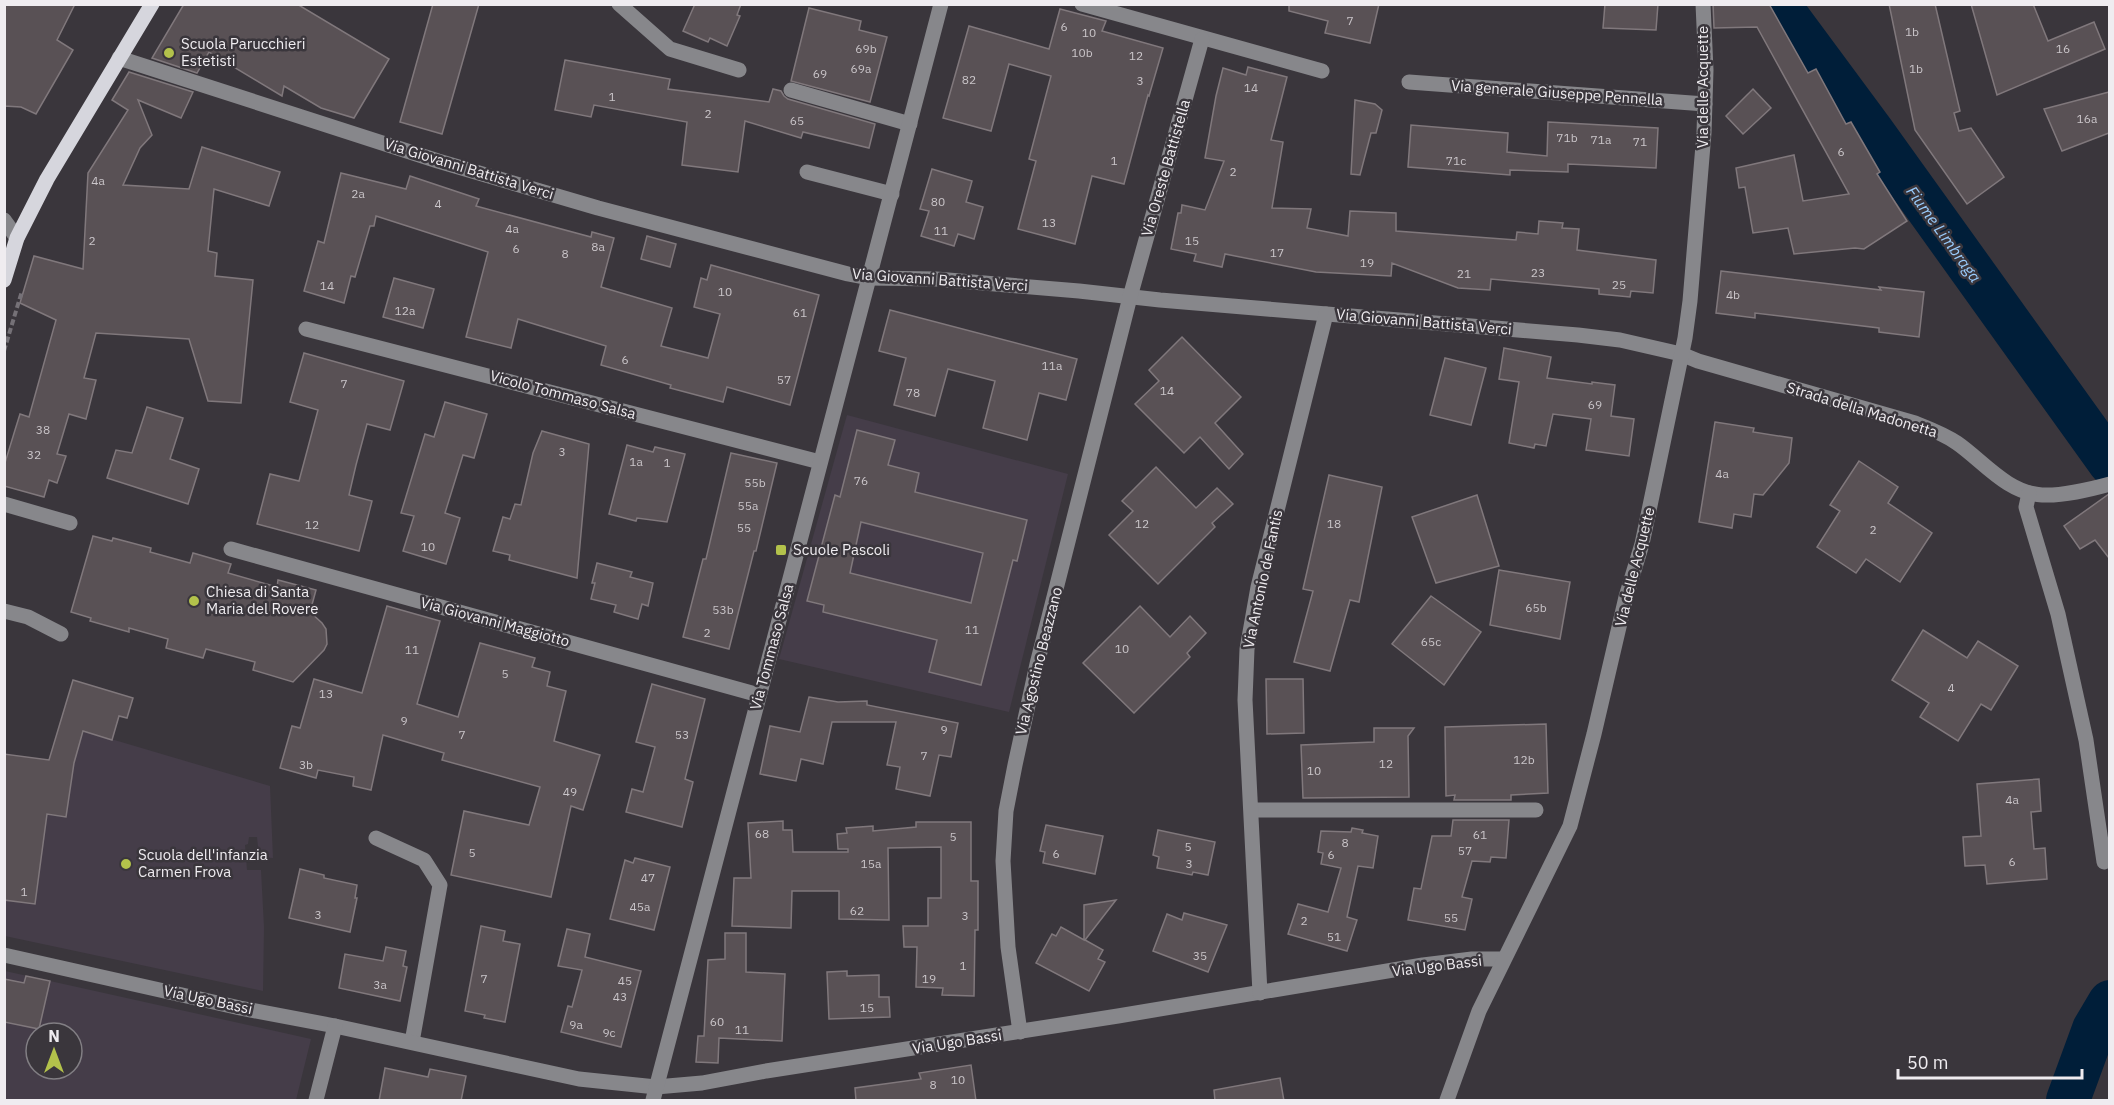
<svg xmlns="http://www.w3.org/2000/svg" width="2114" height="1105" font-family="'IBM Plex Sans',sans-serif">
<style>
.built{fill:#453d49;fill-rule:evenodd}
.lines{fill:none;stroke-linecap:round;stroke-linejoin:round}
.river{stroke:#001e39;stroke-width:44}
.building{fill:#595155;stroke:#80787c;stroke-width:1.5;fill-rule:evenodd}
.path{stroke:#757177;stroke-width:4;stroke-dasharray:6 3;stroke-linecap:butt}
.minor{stroke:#87878b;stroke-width:15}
.major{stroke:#d6d6dd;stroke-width:15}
.poi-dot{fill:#b3c24b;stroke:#3a363c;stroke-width:2}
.labels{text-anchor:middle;stroke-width:5;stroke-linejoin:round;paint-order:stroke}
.number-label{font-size:12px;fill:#cac5c9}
.poi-label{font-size:15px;fill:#efecf0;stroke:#3a363c;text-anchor:start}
.street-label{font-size:15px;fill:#efecf0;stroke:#3a363c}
.water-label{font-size:16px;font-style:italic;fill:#99ccfd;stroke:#3a363c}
</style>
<rect width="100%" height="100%" fill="#3a363c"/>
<g class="built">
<path d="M847,415L1068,474L1009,712L779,659Z"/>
<path d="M84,731L270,786L273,858L259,857L257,837H249L248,844L245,845L247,870H261L264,927L263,991L5,936V754L73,763Z"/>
<path d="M5,971L311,1039L296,1100H5ZM36,1033H72V1069H36Z"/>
</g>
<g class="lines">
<g class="river">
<path d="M1778,4L1872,131L2110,463"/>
<path d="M2068,1100L2094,1029L2110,1002"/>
</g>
</g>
<g class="building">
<path d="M4,4H75L57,40L73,50L36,114L21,107L4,106Z"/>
<path d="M184,4H297L389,59L354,118L321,108L284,86L282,96L209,52L197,73L152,58Z"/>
<path d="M433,4H479L442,134L400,122Z"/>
<path d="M695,4H741L737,15L740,16L727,46L710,38L708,42L683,31Z"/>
<path d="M1289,4H1379L1370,43L1325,33L1328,21L1289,11Z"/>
<path d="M1605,4H1658L1656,30L1603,28Z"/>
<path d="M1713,4H1769L1808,73L1816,69L1846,124L1851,122L1880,172L1877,174L1907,221L1864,249L1855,248L1794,254L1788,228L1753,233L1745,187L1739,188L1736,168L1794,155L1803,201L1849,194L1757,27L1714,28Z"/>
<path d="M1889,4H1935L1960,111L1954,113L1959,131L1971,128L2004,177L1967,204L1915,130Z"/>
<path d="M1971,4H2033L2048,41L2094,22L2105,49L1997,95Z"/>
<path d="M809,8L861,21L859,30L887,37L870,102L791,81Z"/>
<path d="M1060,9L1106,21L1102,31L1163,48L1149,96L1148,95L1124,184L1092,176L1075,244L1018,229L1036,161L1029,159L1051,76L1009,64L991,131L943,118L969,26L1049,49Z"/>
<path d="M565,60L670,79L668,89L769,102L773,89L781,91L784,96L788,99L875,124L869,148L803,132L801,138L745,121L738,172L682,165L687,122L594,105L591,117L555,110Z"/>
<path d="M1248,67L1287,77L1271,140L1283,142L1272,208L1311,209L1307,228L1348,236L1350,211L1396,213V231L1516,240L1517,232L1538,234L1539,221L1563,223L1562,228L1579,229L1577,250L1656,260L1653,293L1631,291L1630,297L1599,294V289L1491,279L1490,290L1458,288L1392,263L1391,276L1316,272L1225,254L1222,267L1194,261L1196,254L1171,249L1178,213H1181L1182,205L1205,210L1224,161L1205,158L1216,96L1223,68L1246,75Z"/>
<path d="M129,72L193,92L181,118L138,100L152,135L140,148L123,185L189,189L202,147L280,172L269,206L214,189L208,251L217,253L215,276L253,280L241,403L208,401L189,339L96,333L84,378L96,380L86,419L69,414L57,454L66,456L57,483L49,480L44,497L4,486V466L15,430L20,414L29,417L56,320L20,303L34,256L83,269L88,173L128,110L112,100Z"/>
<path d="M1753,89L1771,108L1743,134L1726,116Z"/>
<path d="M2109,92V133L2062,151L2044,109Z"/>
<path d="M1355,100L1375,104L1382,110L1376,133H1371L1360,175L1351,174Z"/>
<path d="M1548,122L1658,128L1656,168L1568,164V172L1510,170V175L1408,167L1411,125L1508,133L1507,152L1547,156Z"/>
<path d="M932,169L972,181L966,202L983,207L974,239L958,234L954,246L921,236L929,211L920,209Z"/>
<path d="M341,173L406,189L410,176L479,199L476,206L591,237L592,232L614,238L601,287L672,308L661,346L708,358L720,314L694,307L701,278L707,280L711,265L819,295L790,405L727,387L723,402L670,388L671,385L601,365L606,346L518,319L511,348L466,337L488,252L376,216L374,226H370L355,277L351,276L344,303L304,291L318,241L324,243Z"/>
<path d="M647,236L676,244L670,267L641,259Z"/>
<path d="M1721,271L1881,290L1879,287L1924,292L1919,337L1879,332V328L1755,313V318L1716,313Z"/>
<path d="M394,278L434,289L423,328L383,317Z"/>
<path d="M890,310L1077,359L1066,400L1039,393L1027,440L983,428L995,381L948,369L935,416L894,405L906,358L879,351Z"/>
<path d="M1182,337L1241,397L1215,423L1243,454L1229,469L1200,437L1184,453L1135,404L1159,381L1149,370Z"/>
<path d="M1504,348L1551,357L1547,378L1592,384V382L1615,385L1611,416L1634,419L1629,456L1586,450L1591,419L1553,414L1546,446L1535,444L1534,448L1509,443L1519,382L1499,379Z"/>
<path d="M304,353L404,381L390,430L367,424L356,465L349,495L372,501L359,551L257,524L270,474L299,481L318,410L290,402Z"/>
<path d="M1445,358L1486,368L1471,425L1430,415Z"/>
<path d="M445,402L487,414L474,458L463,455L445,513L460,518L446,564L403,551L414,516L401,513L425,434L434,437Z"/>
<path d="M147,407L183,418L170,459L199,469L188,504L107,478L116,450L132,453Z"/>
<path d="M1715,422L1754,428L1753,432L1792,438L1789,463L1763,495L1754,494L1751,517L1734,514L1732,528L1699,522Z"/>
<path d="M857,430L895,440L888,465L919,473L915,492L1027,520L1017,561L1013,560L981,685L929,672L937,640L823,612L824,605L807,601L835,495L840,497ZM861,522L983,553L971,603L850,573Z"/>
<path d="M542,431L589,444L577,578L509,560L510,555L493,551L503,517L510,519L515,504L521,505L533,453Z"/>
<path d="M627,445L653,452L655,447L685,454L667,522L637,518L636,521L609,514Z"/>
<path d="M731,453L777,463L756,551H754L729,649L683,637L703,559H706Z"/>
<path d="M1859,461L1898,487L1888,503L1932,533L1900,582L1866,559L1856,573L1817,547L1840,511L1830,505Z"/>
<path d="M1156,467L1196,508L1217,488L1233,504L1212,523L1215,527L1158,584L1109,535L1133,511L1122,501Z"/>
<path d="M1329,475L1382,487L1359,602L1350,600L1330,671L1294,662L1313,591L1303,589Z"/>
<path d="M2109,494V558L2095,540L2080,549L2064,526Z"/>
<path d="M1477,495L1499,566L1436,583L1412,517Z"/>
<path d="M93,536L112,541L113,538L151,548L150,552L190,563L193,553L231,564L228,573L277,587L278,580L316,590L310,612L322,623L326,629L327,644L324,650L293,682L253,670L255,662L206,649L203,658L166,648L168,639L129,628V632L90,621L91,618L71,612Z"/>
<path d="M597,563L632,572L630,577L653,583L648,606L642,604L638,619L614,612L616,605L591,599L595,583H592Z"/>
<path d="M1499,570L1570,582L1560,639L1490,625Z"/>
<path d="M1431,596L1481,632L1444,685L1392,644Z"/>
<path d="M387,606L440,621L417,704L458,717L480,643L535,658L532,667L550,672L547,686L566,691L554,741L600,755L583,810L571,806L551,897L451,875L464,811L529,825L540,787L442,760L444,753L383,735L371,790L353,786L354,777L318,770L316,778L280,768L292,726L300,728L314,679L362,693Z"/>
<path d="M1140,606L1170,637L1190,616L1206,633L1187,653L1190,657L1134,713L1083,663Z"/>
<path d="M1923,630L1967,658L1978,641L2018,666L1991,710L1981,704L1958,741L1920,717L1929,703L1892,680Z"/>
<path d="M1266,679H1303L1304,733L1267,734Z"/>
<path d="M73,680L133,698L127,718L119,716L112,740L83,731L74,763L66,817L47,814L35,904L4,900V754L49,760Z"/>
<path d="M652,684L705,699L685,779L693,782L682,827L626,812L632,789L643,792L655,747L636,742Z"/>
<path d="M809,697L838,702L867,701V705L958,723L951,757L939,755L930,796L896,789L900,767L887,765L896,722H832L823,764L801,759L796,781L760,774L770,726L800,732Z"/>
<path d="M1546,724L1548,793L1511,795V800H1454L1455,795L1446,796L1445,727Z"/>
<path d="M1374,728H1414L1408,736L1409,797L1303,798L1301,745L1374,742Z"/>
<path d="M2039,779L2041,811L2031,812L2034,849L2045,848L2047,879L1987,884L1985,865L1965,866L1963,837L1981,836L1977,784Z"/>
<path d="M1453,820H1509L1506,858L1491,857L1490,862L1472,861L1462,897L1472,899L1465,930L1408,920L1414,888L1421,889L1432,836H1451Z"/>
<path d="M783,821V830H792L793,852H848V849H838L837,834L847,833L846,828L873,826V831L916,827V822H971V881H978V930H975L974,996L942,995L943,988L916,987L917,947H904L903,926H928V898H941V847L888,848L889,920L839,919V891H792L791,928L732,926L734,878H751L748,823Z"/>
<path d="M1046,825L1103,836L1095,874L1043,863L1045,852L1040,851Z"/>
<path d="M1352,828L1363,830L1362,833L1378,836L1373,868L1358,866L1347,917L1357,920L1347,951L1288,934L1298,904L1328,912L1341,868L1321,864L1323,853L1318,852L1321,831L1351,832Z"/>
<path d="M1158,830L1215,842L1208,875L1193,872L1192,875L1157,868L1159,857L1153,855Z"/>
<path d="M635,858L670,867L654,930L610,919L625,860L633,863Z"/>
<path d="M300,869L324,875V878L357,885L355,898H357L350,932L289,918Z"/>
<path d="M1116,900L1085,940L1103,950L1098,959L1105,962L1089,991L1036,963L1052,934L1056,936L1061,927L1084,940V905Z"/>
<path d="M1184,913L1227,925L1208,972L1153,951L1167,914L1182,920Z"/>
<path d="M481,926L505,931L503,941L520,944L505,1022L484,1018L485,1015L465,1011Z"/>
<path d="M567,929L590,934L585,957L641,971L621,1047L561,1032L568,1006L572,1007L582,970L558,966Z"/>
<path d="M725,933H746V972L785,974L782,1041L719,1038L718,1063L696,1062L698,1036H704L708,960L725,959Z"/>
<path d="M386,947L406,951L403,966L407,967L400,1001L339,988L345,954L383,961Z"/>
<path d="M847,971V976L879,975V997H889L890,1017L829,1019L827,972Z"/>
<path d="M26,976L50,981L39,1029L4,1022V979L24,983Z"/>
<path d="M971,1065L976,1101H856L855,1088L921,1079L919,1073Z"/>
<path d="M385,1068L428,1077L430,1069L466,1076L461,1101H379Z"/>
<path d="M1280,1078L1284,1101H1215L1214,1090Z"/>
</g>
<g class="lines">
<path class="path" d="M4,351L22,291"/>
<g class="minor">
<path d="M619,4L670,49L739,70"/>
<path d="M1082,4L1322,71"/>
<path d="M119,58L438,161L598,208L848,274L869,278L936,279L1079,291L1160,300L1578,335L1620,340L1681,354L1698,361L1915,423C1930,429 1944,434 1957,443C1983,461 2007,493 2042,495C2064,496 2088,490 2110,484"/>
<path d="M1409,82L1705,104"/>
<path d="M791,90L910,124"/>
<path d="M807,172L892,194"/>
<path d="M4,220L17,238"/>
<path d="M306,329L820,462"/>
<path d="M2029,493L2026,507L2058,614L2086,740L2104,862"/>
<path d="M4,504L70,523"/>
<path d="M231,549L759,695"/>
<path d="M4,611L28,617L61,634"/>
<path d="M1252,810H1536"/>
<path d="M376,838L424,860L440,885L412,1042"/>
<path d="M4,955L240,1008L335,1026L579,1079L656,1087L702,1083L766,1071L1118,1016L1423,965L1472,959H1503"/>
<path d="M1260,993L1245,700L1247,649L1258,587L1326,314"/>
<path d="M1020,1032L1008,947L1003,861L1006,811L1015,765L1037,664L1130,297L1202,39"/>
<path d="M316,1100L335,1026"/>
<path d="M653,1100L941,4"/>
<path d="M1447,1100L1479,1011L1570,826L1594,734L1626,597L1642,544L1685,338L1690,301L1704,133L1706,70L1703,4"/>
</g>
<path class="major" d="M4,280L17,238L47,179L152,4"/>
</g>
<g class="poi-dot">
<circle cx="169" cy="53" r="6"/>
<rect x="775" y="544" width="12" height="12" rx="3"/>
<circle cx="194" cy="601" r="6"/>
<circle cx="126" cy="864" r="6"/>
</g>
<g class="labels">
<g class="number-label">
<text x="1350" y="25">7</text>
<text x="1064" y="31">6</text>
<text x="1912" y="36">1b</text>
<text x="1089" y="37">10</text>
<text x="866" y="53">69b</text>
<text x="2063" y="53">16</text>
<text x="1082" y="57">10b</text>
<text x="1136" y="60">12</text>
<text x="861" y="73">69a</text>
<text x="1916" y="73">1b</text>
<text x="820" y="78">69</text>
<text x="969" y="84">82</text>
<text x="1140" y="85">3</text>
<text x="1251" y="92">14</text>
<text x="612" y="101">1</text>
<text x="708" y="118">2</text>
<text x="2087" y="123">16a</text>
<text x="797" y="125">65</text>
<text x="1567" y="142">71b</text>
<text x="1601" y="144">71a</text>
<text x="1640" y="146">71</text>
<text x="1841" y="156">6</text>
<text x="1114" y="165">1</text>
<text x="1456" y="165">71c</text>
<text x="1233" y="176">2</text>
<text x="98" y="185">4a</text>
<text x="358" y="198">2a</text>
<text x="938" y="206">80</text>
<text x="438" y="208">4</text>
<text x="1049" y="227">13</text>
<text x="512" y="233">4a</text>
<text x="941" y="235">11</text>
<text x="92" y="245">2</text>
<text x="1192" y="245">15</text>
<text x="598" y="251">8a</text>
<text x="516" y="253">6</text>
<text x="1277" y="257">17</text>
<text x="565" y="258">8</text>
<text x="1367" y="267">19</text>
<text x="1538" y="277">23</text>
<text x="1464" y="278">21</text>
<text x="1619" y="289">25</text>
<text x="327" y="290">14</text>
<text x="725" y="296">10</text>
<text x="1733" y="299">4b</text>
<text x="405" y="315">12a</text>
<text x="800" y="317">61</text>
<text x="625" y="364">6</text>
<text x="1052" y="370">11a</text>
<text x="784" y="384">57</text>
<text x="344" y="388">7</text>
<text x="1167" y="395">14</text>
<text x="913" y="397">78</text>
<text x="1595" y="409">69</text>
<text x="43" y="434">38</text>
<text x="562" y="456">3</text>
<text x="34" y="459">32</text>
<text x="636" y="466">1a</text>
<text x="667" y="467">1</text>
<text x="1722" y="478">4a</text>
<text x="861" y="485">76</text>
<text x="755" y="487">55b</text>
<text x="748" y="510">55a</text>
<text x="1142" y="528">12</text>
<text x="1334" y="528">18</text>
<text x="312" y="529">12</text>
<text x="744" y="532">55</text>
<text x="1873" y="534">2</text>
<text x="428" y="551">10</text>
<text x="1536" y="612">65b</text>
<text x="723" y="614">53b</text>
<text x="972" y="634">11</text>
<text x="707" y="637">2</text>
<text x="1431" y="646">65c</text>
<text x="1122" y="653">10</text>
<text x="412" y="654">11</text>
<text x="505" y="678">5</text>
<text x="1951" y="692">4</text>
<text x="326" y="698">13</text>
<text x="404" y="725">9</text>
<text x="944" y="734">9</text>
<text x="462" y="739">7</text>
<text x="682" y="739">53</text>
<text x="924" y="760">7</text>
<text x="1524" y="764">12b</text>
<text x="1386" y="768">12</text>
<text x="306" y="769">3b</text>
<text x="1314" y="775">10</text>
<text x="570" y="796">49</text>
<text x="2012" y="804">4a</text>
<text x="762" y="838">68</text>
<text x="1480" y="839">61</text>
<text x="953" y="841">5</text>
<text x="1345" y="847">8</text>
<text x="1188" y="851">5</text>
<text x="1465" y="855">57</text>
<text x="472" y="857">5</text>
<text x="1056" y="858">6</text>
<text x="1331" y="859">6</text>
<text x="2012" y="866">6</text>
<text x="871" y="868">15a</text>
<text x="1189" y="868">3</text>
<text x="648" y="882">47</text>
<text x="24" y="896">1</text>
<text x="640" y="911">45a</text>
<text x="857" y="915">62</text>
<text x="318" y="919">3</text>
<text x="965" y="920">3</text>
<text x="1451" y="922">55</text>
<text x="1304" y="925">2</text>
<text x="1334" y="941">51</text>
<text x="1200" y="960">35</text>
<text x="963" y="970">1</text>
<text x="484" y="983">7</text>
<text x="929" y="983">19</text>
<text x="625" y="985">45</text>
<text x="380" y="989">3a</text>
<text x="620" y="1001">43</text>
<text x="867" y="1012">15</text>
<text x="717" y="1026">60</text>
<text x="576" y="1029">9a</text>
<text x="742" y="1034">11</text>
<text x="609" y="1037">9c</text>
<text x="958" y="1084">10</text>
<text x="933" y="1089">8</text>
</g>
<g class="poi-label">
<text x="181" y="49">Scuola Parucchieri<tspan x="181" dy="17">Estetisti</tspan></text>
<text x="793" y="555">Scuole Pascoli</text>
<text x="206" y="597">Chiesa di Santa<tspan x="206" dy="17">Maria del Rovere</tspan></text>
<text x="138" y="860">Scuola dell'infanzia<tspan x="138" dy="17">Carmen Frova</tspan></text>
</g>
<g class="street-label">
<text transform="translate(1703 87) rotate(-90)" y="5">Via delle Acquette</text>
<text transform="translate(1557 93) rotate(4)" y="5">Via generale Giuseppe Pennella</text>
<text transform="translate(1166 168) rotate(-74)" y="5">Via Oreste Battistella</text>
<text transform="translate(469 169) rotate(17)" y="5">Via Giovanni Battista Verci</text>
<text transform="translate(940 280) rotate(4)" y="5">Via Giovanni Battista Verci</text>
<text transform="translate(1424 322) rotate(5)" y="5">Via Giovanni Battista Verci</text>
<text transform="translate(563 395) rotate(15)" y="5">Vicolo Tommaso Salsa</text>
<text transform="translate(1862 410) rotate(17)" y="5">Strada della Madonetta</text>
<text transform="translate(1635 567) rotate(-76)" y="5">Via delle Acquette</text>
<text transform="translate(1263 579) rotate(-78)" y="5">Via Antonio de Fantis</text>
<text transform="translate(495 622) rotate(15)" y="5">Via Giovanni Maggiotto</text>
<text transform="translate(772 647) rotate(-75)" y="5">Via Tommaso Salsa</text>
<text transform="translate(1039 661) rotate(-76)" y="5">Via Agostino Beazzano</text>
<text transform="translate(1437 966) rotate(-7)" y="5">Via Ugo Bassi</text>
<text transform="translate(208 1000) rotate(12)" y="5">Via Ugo Bassi</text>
<text transform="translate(957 1042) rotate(-9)" y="5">Via Ugo Bassi</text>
</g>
<g class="water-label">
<text transform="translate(1944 234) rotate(54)" y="6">Fiume Limbraga</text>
</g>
</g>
<rect width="2114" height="1105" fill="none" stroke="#efecf0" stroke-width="12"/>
<g transform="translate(54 1051)"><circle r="28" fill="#3a363c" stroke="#827f84" stroke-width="1.5"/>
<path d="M0-4.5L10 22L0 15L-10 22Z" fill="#b3c24b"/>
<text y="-9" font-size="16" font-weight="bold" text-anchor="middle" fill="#efecf0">N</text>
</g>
<path d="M1898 1069v9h184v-9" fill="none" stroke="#efecf0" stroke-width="3"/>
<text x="1907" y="1069" font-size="18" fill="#efecf0" stroke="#3a363c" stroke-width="4.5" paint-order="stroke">50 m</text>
</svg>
